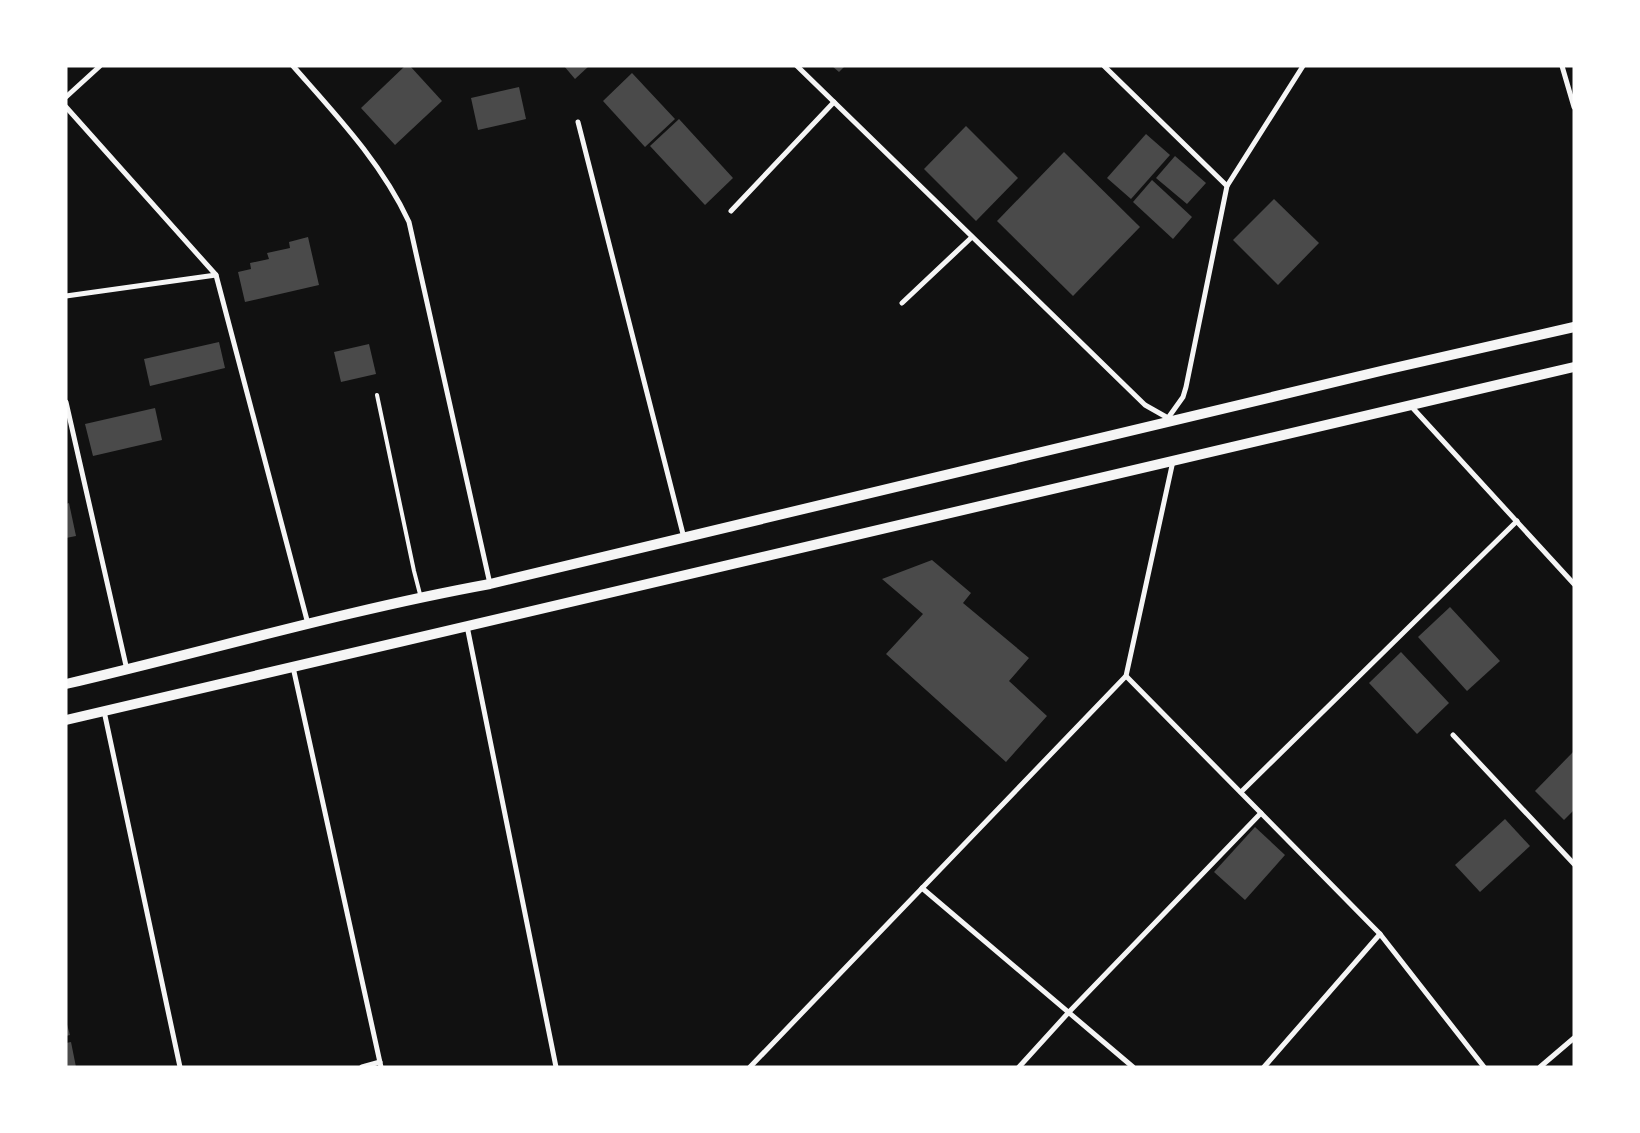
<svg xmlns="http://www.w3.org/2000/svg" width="1640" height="1133" font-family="'Titillium Web',sans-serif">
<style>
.building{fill:#4a4a4a}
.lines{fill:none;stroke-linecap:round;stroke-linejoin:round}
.service{stroke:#f5f5f5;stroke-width:4}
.minor{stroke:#f5f5f5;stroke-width:5}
.secondary{stroke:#f5f5f5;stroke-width:10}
</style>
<rect width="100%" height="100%" fill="#111"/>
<g class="building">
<path d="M405,66H410L442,101L395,145L361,108Z"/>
<path d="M564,66H589L575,79Z"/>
<path d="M832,66H845L839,72Z"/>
<path d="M632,73L675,119L645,147L603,101Z"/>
<path d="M519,87L526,119L478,130L471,98Z"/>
<path d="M679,119L733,178L705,205L650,146Z"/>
<path d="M966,126L1018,178L976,221L924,169Z"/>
<path d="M1146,134L1170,155L1131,199L1107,178Z"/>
<path d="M1064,152L1140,227L1073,296L997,221Z"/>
<path d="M1175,156L1206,183L1187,204L1156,178Z"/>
<path d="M1152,180L1192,217L1173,239L1133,202Z"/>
<path d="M1274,199L1319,243L1278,285L1233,240Z"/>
<path d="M308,237L319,285L245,302L238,272L251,269L250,263L269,259L267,253L290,248L289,242Z"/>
<path d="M219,342L225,368L150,386L144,359Z"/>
<path d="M369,344L376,374L341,382L334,352Z"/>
<path d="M155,408L162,440L93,456L85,424Z"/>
<path d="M69,503L76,536L66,538V504Z"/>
<path d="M932,560L971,593L963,603L1029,658L1009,681L1047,716L1006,762L886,654L923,614L882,579Z"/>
<path d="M1450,607L1500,661L1467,691L1418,637Z"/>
<path d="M1401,652L1449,703L1417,734L1369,683Z"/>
<path d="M1574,751V810L1564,820L1535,791Z"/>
<path d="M1505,819L1530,846L1480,892L1455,865Z"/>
<path d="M1255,827L1285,855L1245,900L1214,872Z"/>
<path d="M66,1021L70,1035L66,1036Z"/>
<path d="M71,1042L76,1067H66V1043Z"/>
</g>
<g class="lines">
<path class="service" d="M377,395L414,571L421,598"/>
<g class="minor">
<path d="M293,66C336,115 381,162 409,222L490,584"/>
<path d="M797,66L1145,405L1168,418L1183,397L1186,387L1227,186L1303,66"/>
<path d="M1104,66L1227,186"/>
<path d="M1562,66L1574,107"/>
<path d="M66,97L100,66"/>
<path d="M66,107L216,275L308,624"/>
<path d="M578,122L684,538"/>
<path d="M731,211L834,102"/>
<path d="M66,296L216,275"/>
<path d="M902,303L972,237"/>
<path d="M66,402L127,670"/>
<path d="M1410,405L1574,584"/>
<path d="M467,626L556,1067"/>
<path d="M293,667L381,1067"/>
<path d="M1126,676L1380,934L1484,1067"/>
<path d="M104,711L180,1067"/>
<path d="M1453,735L1574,864"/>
<path d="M1241,792L1517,521"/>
<path d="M922,888L1133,1067"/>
<path d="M362,1067L380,1062"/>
<path d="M750,1067L1126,676L1173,461"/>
<path d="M1019,1067L1069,1012L1261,813"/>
<path d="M1264,1067L1380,934"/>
<path d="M1540,1067L1574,1038"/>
</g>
<g class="secondary">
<path d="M66,684C207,651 347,610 490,584L1385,370L1574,327"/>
<path d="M66,720L1574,367"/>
</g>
</g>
<rect width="1640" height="1133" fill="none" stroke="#ffffff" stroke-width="135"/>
</svg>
